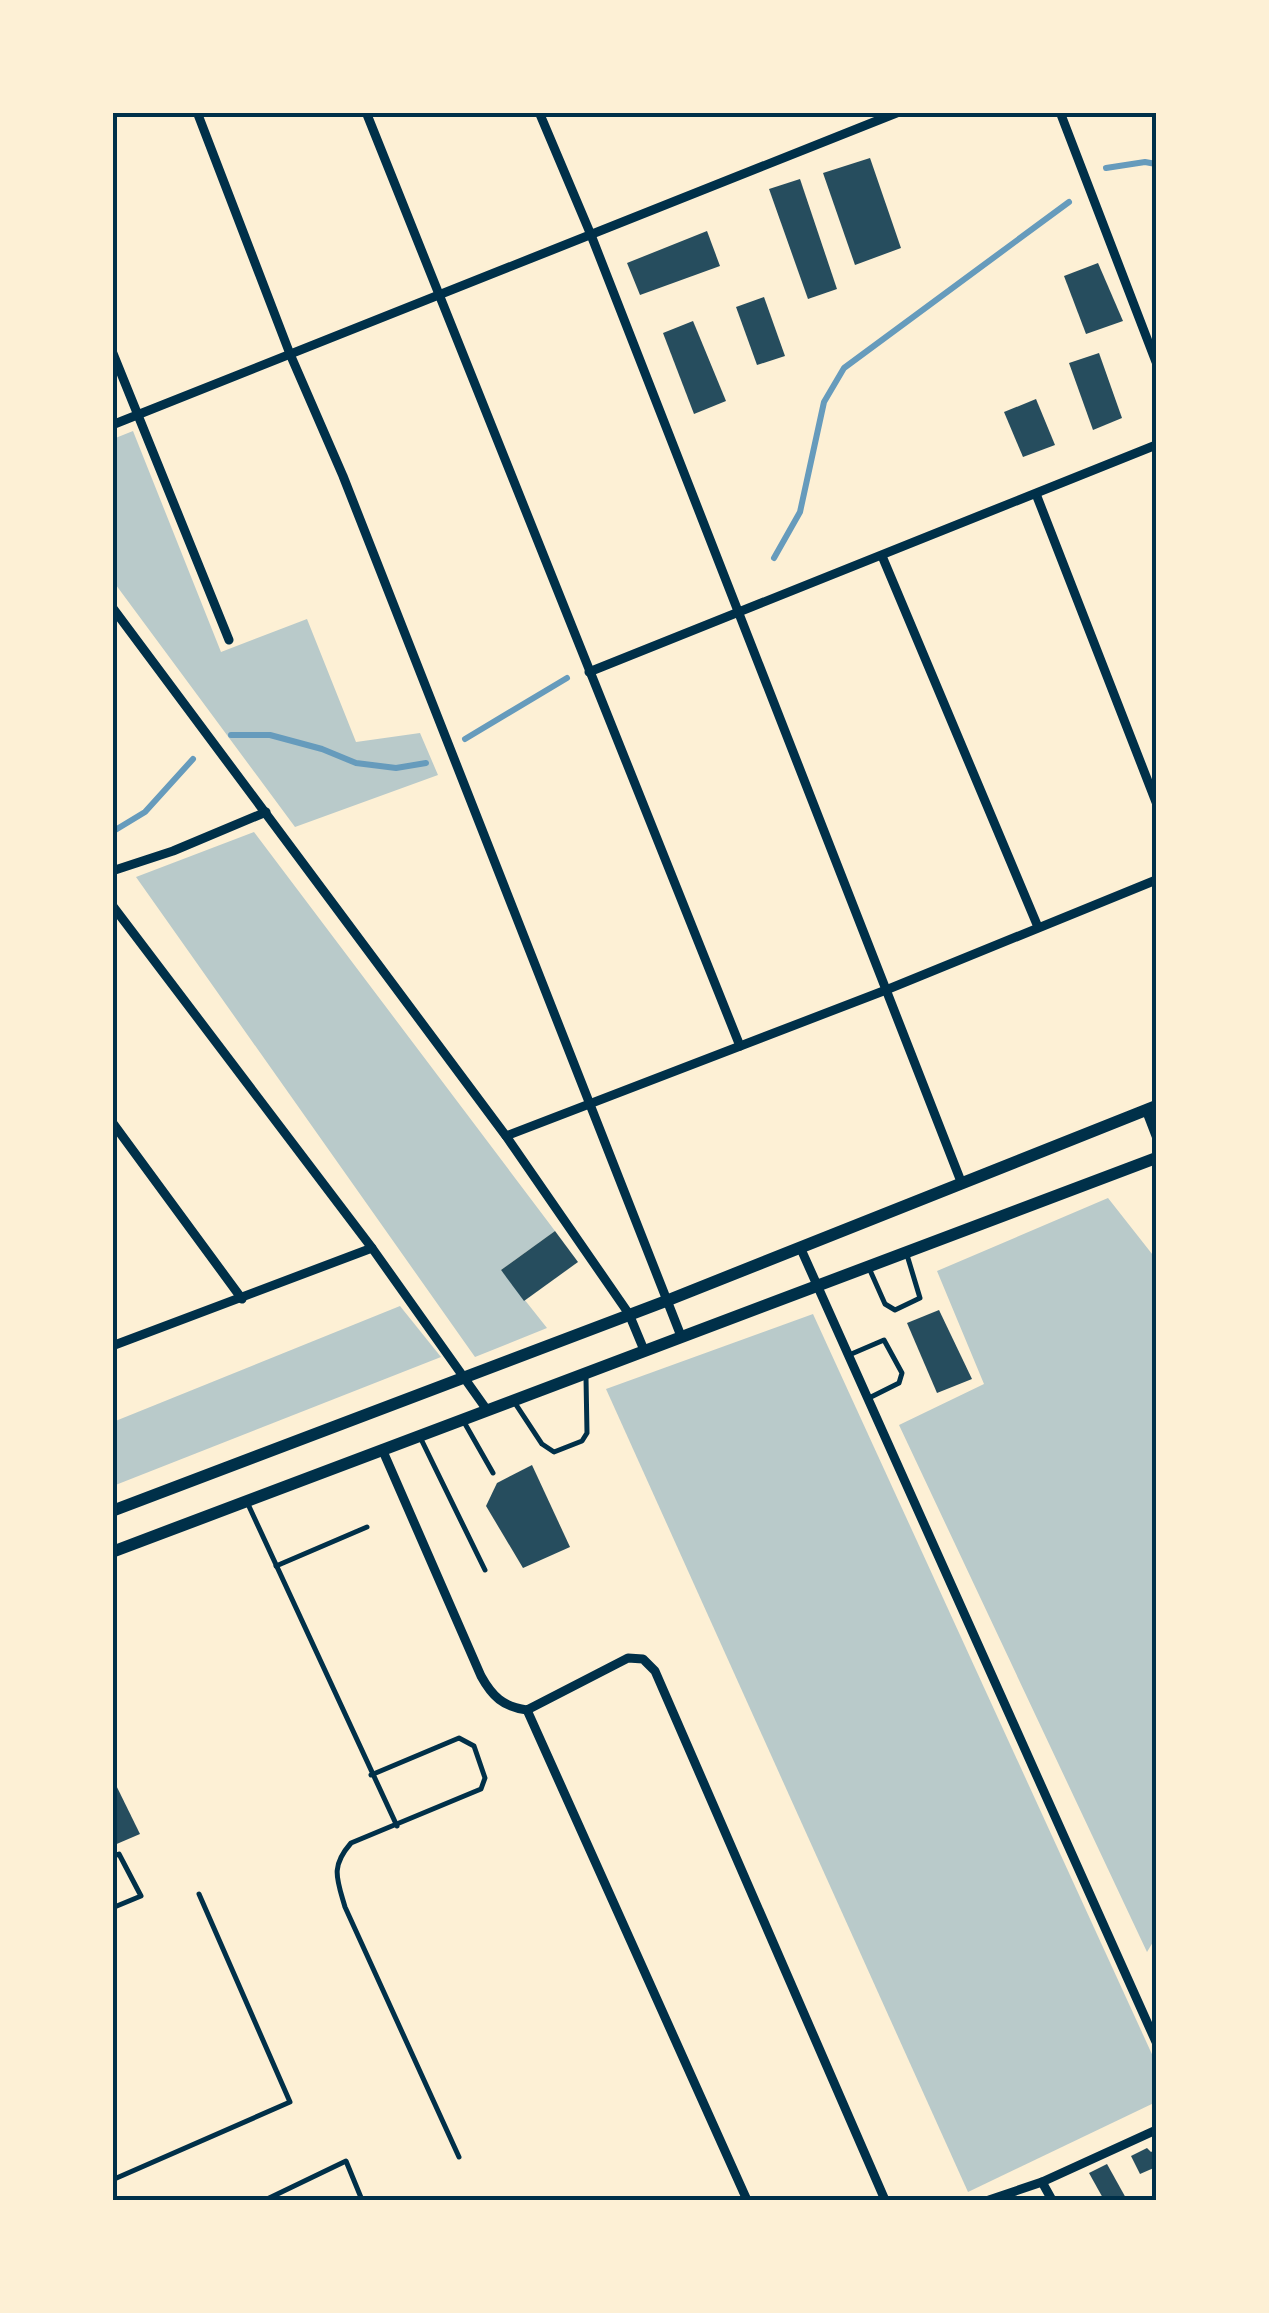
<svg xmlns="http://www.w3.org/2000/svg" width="1269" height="2313" font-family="'IBM Plex Serif',serif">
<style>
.green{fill:#b9caca}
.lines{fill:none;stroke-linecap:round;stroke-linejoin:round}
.stream{stroke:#669bbc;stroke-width:6}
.building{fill:#264d5e}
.service{stroke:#003049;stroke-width:5}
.minor{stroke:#003049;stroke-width:9}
.secondary{stroke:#003049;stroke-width:12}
.neatline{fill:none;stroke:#003049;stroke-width:4}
</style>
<rect width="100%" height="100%" fill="#fdf0d5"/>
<g class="green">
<path d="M133,431L221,652L307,619L356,742L420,733L438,775L295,827L113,581V439Z"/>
<path d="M254,832L555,1231L501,1270L547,1328L475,1357L136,877Z"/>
<path d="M1108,1198L1156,1259V1937L1147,1952L899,1425L984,1384L937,1271Z"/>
<path d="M400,1306L441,1357L113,1486V1422Z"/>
<path d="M813,1314L1156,2063V2102L968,2192L606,1389Z"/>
</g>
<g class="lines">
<g class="stream">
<path d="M1106,168L1145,162L1156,164"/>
<path d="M774,558L800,512L824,402L844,368L1069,202"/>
<path d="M231,735H270L322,749L356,763L396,768L426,763"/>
<path d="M465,739L567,678"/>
<path d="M112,832L145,812L193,759"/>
</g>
</g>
<g class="building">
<path d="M870,158L901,248L855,265L823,173Z"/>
<path d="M800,179L837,289L808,299L769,189Z"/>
<path d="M707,231L720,266L640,295L627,263Z"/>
<path d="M1098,263L1123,321L1086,334L1064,276Z"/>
<path d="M764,297L785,356L757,365L736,307Z"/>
<path d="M693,321L726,401L694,414L663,333Z"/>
<path d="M1099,353L1122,418L1093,430L1069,363Z"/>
<path d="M1036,399L1055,445L1023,457L1004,412Z"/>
<path d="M555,1231L578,1262L524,1301L501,1270Z"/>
<path d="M939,1310L972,1379L937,1393L907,1323Z"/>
<path d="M532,1465L570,1547L523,1568L486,1506L497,1483Z"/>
<path d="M112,1777L140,1834L112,1846Z"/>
<path d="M1147,2148L1151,2152L1156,2149V2167L1140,2174L1131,2156Z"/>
<path d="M1107,2164L1127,2200H1104L1089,2173Z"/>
</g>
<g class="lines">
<g class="service">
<path d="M869,1268L885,1304L895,1310L920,1298L907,1255"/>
<path d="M849,1355L884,1340L902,1373L899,1383L869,1398"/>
<path d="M515,1403L542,1444L554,1452L582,1441L587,1433L586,1378"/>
<path d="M464,1422L493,1473"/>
<path d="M420,1437L485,1570"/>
<path d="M247,1502L397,1826"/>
<path d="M276,1566L367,1527"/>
<path d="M371,1775L459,1738L474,1746L485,1778L481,1789L351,1843C330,1867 337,1879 345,1907L459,2157"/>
<path d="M112,1857L119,1854L141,1896L112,1908"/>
<path d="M112,2180L290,2102L199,1894"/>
<path d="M265,2200L346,2161L362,2200"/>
</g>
<g class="minor">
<path d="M197,112L290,354L343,476L681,1336"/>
<path d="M366,112L740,1046"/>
<path d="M539,112L591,235L962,1184"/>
<path d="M1060,112L1156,362"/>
<path d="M112,351L229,640"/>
<path d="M112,425L899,112"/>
<path d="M1036,494L1156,802"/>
<path d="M882,556L1038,927"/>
<path d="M112,607L506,1136L629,1314L644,1350"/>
<path d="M589,672L1156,445"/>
<path d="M112,871L173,851L266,812"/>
<path d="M112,905L372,1248L487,1410"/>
<path d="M1146,1110L1156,1136"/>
<path d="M112,1122L242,1299"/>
<path d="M506,1136L886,990L1156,880"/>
<path d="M800,1247L1156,2042"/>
<path d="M112,1346L372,1248"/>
<path d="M382,1449L481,1676C492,1696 503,1707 527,1710L628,1658L643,1659L655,1671L885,2200"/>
<path d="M527,1710L747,2200"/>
<path d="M1042,2182L1052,2200"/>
<path d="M989,2200L1042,2182L1156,2130"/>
</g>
<g class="secondary">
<path d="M112,1511L666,1301L1156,1106"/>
<path d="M112,1552L1156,1158"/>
</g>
</g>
<rect width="1269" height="2313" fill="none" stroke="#fdf0d5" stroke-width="230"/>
<rect x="115" y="115" width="1039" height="2083" class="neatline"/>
</svg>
